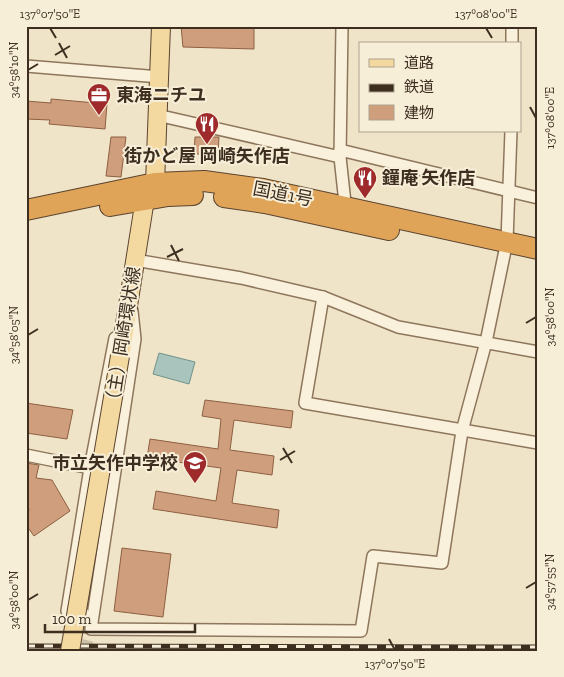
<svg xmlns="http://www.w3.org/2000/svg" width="564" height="677" font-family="'Zilla Slab','Noto Sans JP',serif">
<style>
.water{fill:#a9c4bc;stroke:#6f938a}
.building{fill:#cf9f7d;stroke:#8d5f41}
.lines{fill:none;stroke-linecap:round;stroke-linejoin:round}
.street-tunnel{stroke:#ccc0a6;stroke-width:11;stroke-dasharray:11 5.5;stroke-linecap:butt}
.street-casing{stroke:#8d765c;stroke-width:14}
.primary-casing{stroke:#5b4430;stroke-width:20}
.highway-casing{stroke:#5b4430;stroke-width:22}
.street{stroke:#faf1dc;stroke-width:11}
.primary{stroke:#f3d9a0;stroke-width:18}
.highway{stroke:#e0a458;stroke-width:20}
.rail-casing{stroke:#3d2e20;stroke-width:5}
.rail{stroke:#f7eed8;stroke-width:3;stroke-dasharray:9;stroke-linecap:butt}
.primary-bridge-casing{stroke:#5b4430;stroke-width:20;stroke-linecap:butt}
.primary-bridge{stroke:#f3d9a0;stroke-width:18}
.ticks{fill:none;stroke:#3d2e20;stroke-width:2}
.labels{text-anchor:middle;stroke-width:4;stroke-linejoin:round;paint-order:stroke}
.poi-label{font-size:18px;font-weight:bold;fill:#3d2e20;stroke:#f7eed8;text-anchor:start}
.street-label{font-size:18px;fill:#3d2e20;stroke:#f7eed8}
.neatline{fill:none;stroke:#3d2e20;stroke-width:2}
.ticks-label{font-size:12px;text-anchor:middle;fill:#3d2e20}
</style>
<rect width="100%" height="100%" fill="#f0e4c8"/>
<path class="water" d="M159,353L195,362L189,384L153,374Z"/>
<g class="building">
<path d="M181,26H254V49L183,47Z"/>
<path d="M51,99L107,104L105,129L49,124L50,120L26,119V101L51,103Z"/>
<path d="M111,137H126L121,177L106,176Z"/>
<path d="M195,137H219L218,154H194Z"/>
<path d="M205,400L293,411L291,428L234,420L230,450L274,456L272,475L237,470L232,503L279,510L277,528L153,509L156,491L216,501L221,468L147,458L150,439L218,449L221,419L202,416Z"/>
<path d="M26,403L73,410L67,439L26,433Z"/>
<path d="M26,463L39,465L36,478L52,480L70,511L34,536L26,525L29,509L26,505Z"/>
<path d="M122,548L171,554L163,617L114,611Z"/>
</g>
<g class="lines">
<path class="street-tunnel" d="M85,651L91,629"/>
<g class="street-casing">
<g id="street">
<path d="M342,26L340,157L346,212"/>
<path d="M512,44V26"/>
<path d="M26,66L160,77"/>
<path d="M157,115L340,157"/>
<path d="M340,150L538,198"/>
<path d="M135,260L241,278L323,297L398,327L538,352"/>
<path d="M323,297L305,403L538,443"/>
<path d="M132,311L135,339L91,629L361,631L373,556L442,563L462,431L486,342L507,241L511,131"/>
<path d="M26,455L90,468L115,338"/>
<path d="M83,613L67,611L90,468"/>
</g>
</g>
<g class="primary-casing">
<path id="primary" d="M120,356L145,199L155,183L161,26"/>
</g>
<g class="highway-casing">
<g id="highway">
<path d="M224,197L265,203L389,230"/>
<path d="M110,206L168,196L193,195"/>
<path d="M26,210L155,183L204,181L263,189L538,249"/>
</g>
</g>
<use href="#street" class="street"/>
<use href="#primary" class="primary"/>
<use href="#highway" class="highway"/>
<g class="rail-casing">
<path id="rail" d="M26,646L538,647"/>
</g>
<use href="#rail" class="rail"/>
<g class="primary-bridge-casing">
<path id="primary-bridge" d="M70,651L120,356"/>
</g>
<use href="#primary-bridge" class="primary-bridge"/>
</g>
<path class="ticks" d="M50,28L56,38M486,28L492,38M59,43L67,58M55,55L70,46M28,70L38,64M530,107L536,118M171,245L179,261M167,257L183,249M526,323L536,317M28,335L38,329M283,448L292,463M280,460L295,451M526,588L536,582M28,600L38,594M389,639L395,650"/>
<defs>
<g id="office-pin" transform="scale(1.25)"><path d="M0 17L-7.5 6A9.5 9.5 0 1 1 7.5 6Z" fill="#9e2a2b" stroke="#f7eed8"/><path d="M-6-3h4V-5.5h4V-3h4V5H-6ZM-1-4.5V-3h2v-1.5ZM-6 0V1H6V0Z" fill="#fff"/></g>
<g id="restaurant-pin" transform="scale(1.25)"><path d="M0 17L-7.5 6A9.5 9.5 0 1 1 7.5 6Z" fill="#9e2a2b" stroke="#f7eed8"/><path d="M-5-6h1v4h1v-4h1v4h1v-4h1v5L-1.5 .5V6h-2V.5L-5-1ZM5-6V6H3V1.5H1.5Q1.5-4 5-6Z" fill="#fff"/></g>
<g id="school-pin" transform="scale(1.25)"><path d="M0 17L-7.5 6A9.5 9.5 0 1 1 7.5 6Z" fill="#9e2a2b" stroke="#f7eed8"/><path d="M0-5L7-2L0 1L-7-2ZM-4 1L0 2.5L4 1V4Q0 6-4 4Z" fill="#fff"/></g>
</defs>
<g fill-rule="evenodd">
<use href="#office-pin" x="99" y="95"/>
<use href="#restaurant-pin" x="207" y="124"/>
<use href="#restaurant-pin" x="365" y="178"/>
<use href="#school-pin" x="195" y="463"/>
</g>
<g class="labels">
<g class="poi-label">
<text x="116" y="101">東海ニチユ</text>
<text x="207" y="162" text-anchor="middle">街かど屋 岡崎矢作店</text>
<text x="382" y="184">鐘庵 矢作店</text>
<text x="178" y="469" text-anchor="end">市立矢作中学校</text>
</g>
<g class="street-label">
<text transform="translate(283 194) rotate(11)" y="6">国道1号</text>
<text transform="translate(123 338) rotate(-81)" y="6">（主）岡崎環状線</text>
</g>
</g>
<rect width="564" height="677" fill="none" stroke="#f7eed8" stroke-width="55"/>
<rect x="359" y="42" width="162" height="90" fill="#f7eed8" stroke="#ada18e"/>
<rect x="369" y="59" width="25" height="8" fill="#f3d9a0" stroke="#ada18e"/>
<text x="404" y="68" font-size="15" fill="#3d2e20">道路</text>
<rect x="369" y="84" width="25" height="8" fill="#3d2e20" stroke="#ada18e"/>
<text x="404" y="92" font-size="15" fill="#3d2e20">鉄道</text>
<rect x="369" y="105" width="25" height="15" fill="#cf9f7d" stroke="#ada18e"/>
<text x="404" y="118" font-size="15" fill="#3d2e20">建物</text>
<path d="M45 624v8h150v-8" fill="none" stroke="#3d2e20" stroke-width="2.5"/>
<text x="52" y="624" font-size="15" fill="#3d2e20" stroke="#f7eed8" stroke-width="4" paint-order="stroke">100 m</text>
<rect x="28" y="28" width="508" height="622" class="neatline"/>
<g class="ticks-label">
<text x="50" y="18">137°07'50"E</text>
<text x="486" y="18">137°08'00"E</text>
<text transform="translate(14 70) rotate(-90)" y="4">34°58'10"N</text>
<text transform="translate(550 118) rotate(-90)" y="4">137°08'00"E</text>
<text transform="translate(550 317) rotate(-90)" y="4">34°58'00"N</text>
<text transform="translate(14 335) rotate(-90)" y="4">34°58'05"N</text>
<text transform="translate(550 582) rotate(-90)" y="4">34°57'55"N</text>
<text transform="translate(14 600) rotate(-90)" y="4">34°58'00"N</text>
<text x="395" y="668">137°07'50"E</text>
</g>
</svg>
